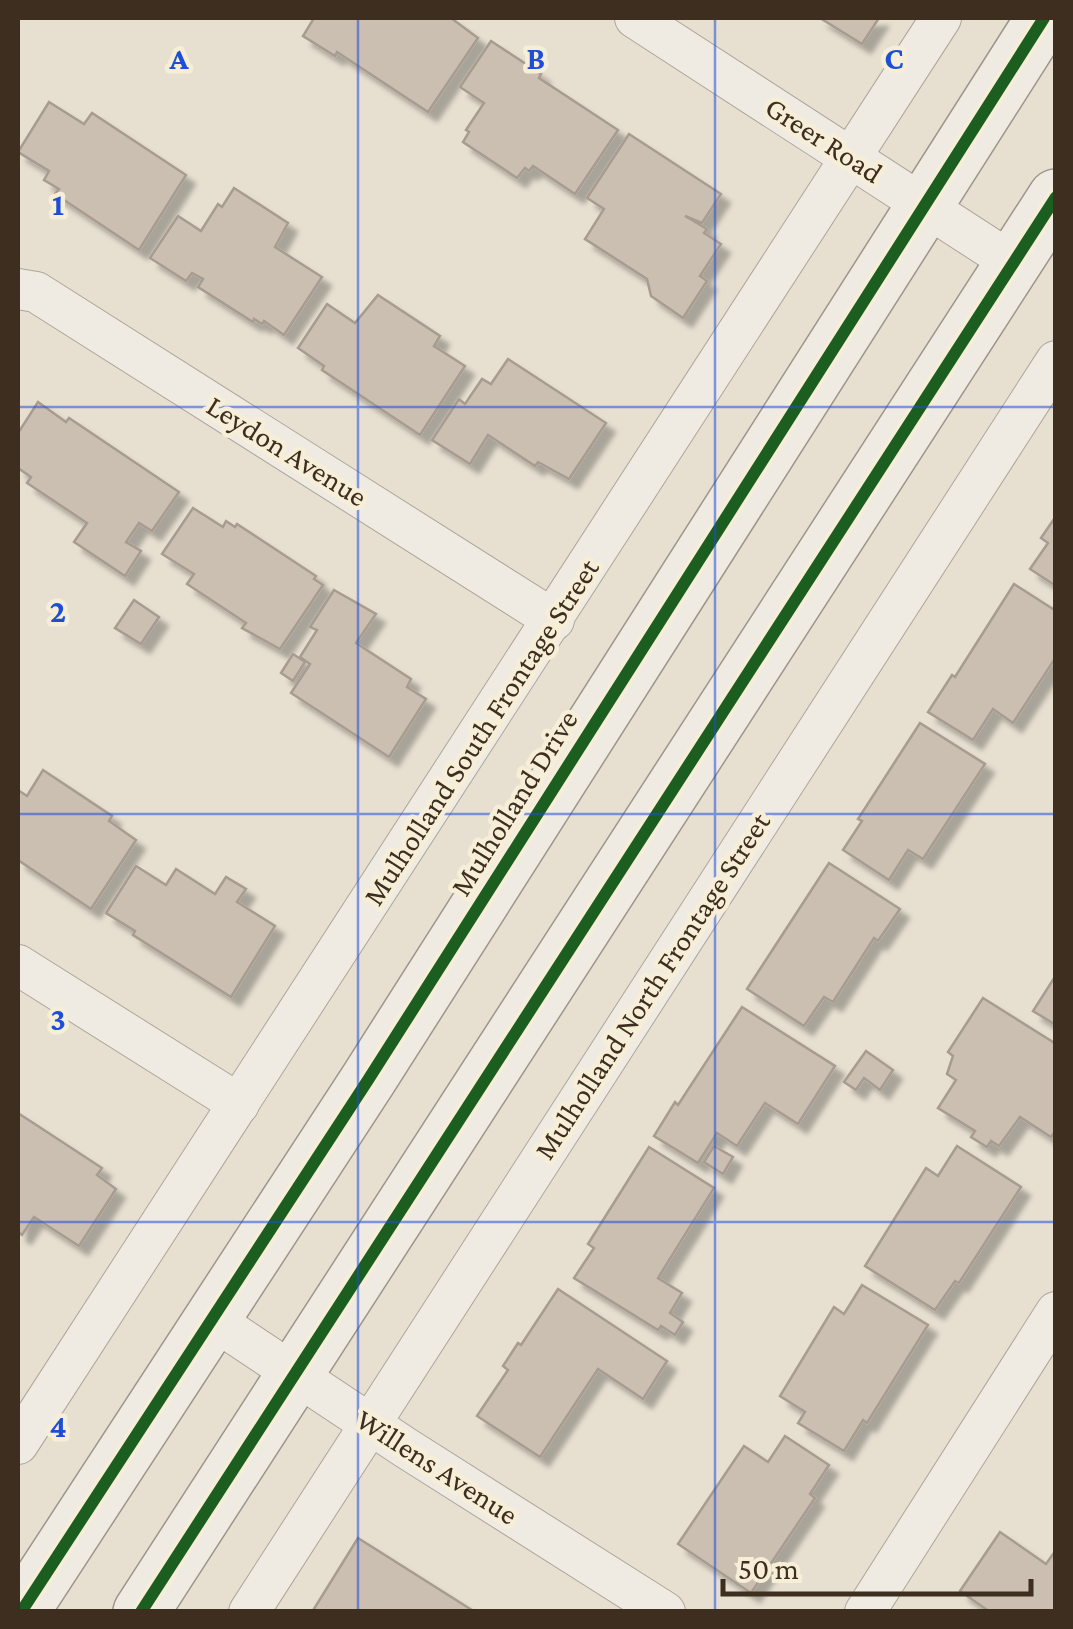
<svg xmlns="http://www.w3.org/2000/svg" width="1073" height="1629" font-family="'Crimson Pro',serif">
<style>
.building{fill:#cbbfb2;stroke:#a89c90;stroke-width:2.5;filter:url(#shadow)}
.lines{fill:none;stroke-linecap:round;stroke-linejoin:round}
.street-casing{stroke:#ada599;stroke-width:42}
.secondary-casing{stroke:#9c958a;stroke-width:58}
.street{stroke:#efebe3;stroke-width:40}
.secondary{stroke:#efebe3;stroke-width:55}
.cycleway-casing{stroke:#f7eed8;stroke-width:19}
.cycleway{stroke:#1b5e20;stroke-width:12}
.grid{fill:none;stroke:#1d4ed8;stroke-width:2.5;stroke-opacity:0.55}
.labels{text-anchor:middle;stroke-width:9;stroke-linejoin:round;paint-order:stroke}
.street-label{font-size:30px;fill:#3d2e20;stroke:#f7eed8}
.grid-label{font-size:32px;text-anchor:middle;font-weight:bold;fill:#1d4ed8;stroke:#f7eed8;stroke-width:9;stroke-linejoin:round;paint-order:stroke}
</style>
<defs>
<filter id="shadow"><feDropShadow dx="9" dy="9" stdDeviation="2.5" flood-color="#0004"/></filter>
</defs>
<rect width="100%" height="100%" fill="#e7e0d1"/>
<g class="building">
<path d="M314,18H451L478,38L428,112L337,52L335,56L303,36Z"/>
<path d="M820,18H879L862,44Z"/>
<path d="M491,41L541,74L539,78L618,130L575,194L533,166L529,171L525,168L517,178L463,142L469,132L466,130L484,103L460,87Z"/>
<path d="M49,102L84,124L92,113L186,175L139,250L55,194L59,189L44,180L49,171L18,152Z"/>
<path d="M629,134L721,194L702,223L685,216L707,229L704,233L721,244L700,276L707,281L683,318L651,296L647,279L585,239L604,209L587,198Z"/>
<path d="M234,188L288,223L275,247L322,277L284,335L264,321L262,324L254,319L253,322L198,287L203,279L192,273L186,281L150,258L178,216L201,231L218,204L222,207Z"/>
<path d="M378,295L440,336L434,346L465,366L420,435L322,370L324,366L298,348L327,304L355,323Z"/>
<path d="M508,359L606,423L569,479L538,462L535,466L488,435L470,464L432,440L459,399L465,404L482,379L491,384Z"/>
<path d="M38,402L66,422L69,418L179,492L152,531L139,523L126,542L141,551L125,576L74,542L87,523L27,483L31,477L18,468V433Z"/>
<path d="M193,508L223,527L226,521L235,527L237,524L316,576L314,579L323,585L280,649L242,628L246,623L187,584L194,574L162,554Z"/>
<path d="M1056,516V586L1030,569L1048,543L1041,538Z"/>
<path d="M1014,584L1056,611V657L1013,723L993,709L973,740L928,712L952,675L955,677Z"/>
<path d="M334,590L376,614L356,643L411,679L407,687L426,699L389,757L291,693L310,664L300,657L317,630L310,627Z"/>
<path d="M134,600L159,617L141,644L115,628Z"/>
<path d="M293,654L305,662L293,681L281,673Z"/>
<path d="M920,723L985,764L923,859L908,850L889,880L843,850L862,821L858,819Z"/>
<path d="M43,770L112,816L109,821L136,840L91,909L18,860V790L27,796Z"/>
<path d="M829,863L900,909L878,941L874,938L833,1002L824,997L804,1026L747,989Z"/>
<path d="M136,866L166,885L176,869L215,894L226,877L246,889L237,902L275,926L231,997L133,935L135,931L106,913Z"/>
<path d="M1056,975V1025L1033,1011Z"/>
<path d="M983,998L1056,1044V1130L1051,1137L1020,1117L999,1146L991,1141L987,1147L971,1137L975,1131L938,1108L956,1080L947,1074L953,1056L948,1052Z"/>
<path d="M742,1007L835,1066L798,1124L765,1103L737,1146L717,1133L698,1163L654,1136L675,1102L678,1105Z"/>
<path d="M866,1051L893,1070L880,1090L864,1078L856,1090L844,1082Z"/>
<path d="M18,1113L102,1168L97,1175L116,1189L79,1246L34,1217L22,1235L18,1232Z"/>
<path d="M714,1146L733,1157L723,1174L704,1162Z"/>
<path d="M957,1146L1021,1187L959,1283L955,1281L935,1310L865,1266L926,1168L938,1176Z"/>
<path d="M649,1147L714,1188L658,1278L682,1293L670,1313L683,1322L675,1335L661,1326L658,1330L574,1278L594,1248L588,1244Z"/>
<path d="M862,1285L928,1325L867,1423L863,1420L844,1451L798,1423L805,1412L780,1396L834,1307L844,1314Z"/>
<path d="M558,1289L667,1361L643,1399L598,1369L540,1457L477,1416L508,1370L503,1366L518,1343L521,1345Z"/>
<path d="M785,1436L829,1465L810,1494L815,1498L751,1593L678,1544L744,1446L768,1462Z"/>
<path d="M1000,1532L1046,1564L1056,1550V1612H990L960,1591Z"/>
<path d="M358,1538L475,1612H312Z"/>
</g>
<g class="lines">
<g class="street-casing">
<g id="street">
<path d="M635,18L1013,263"/>
<path d="M18,289L36,292L554,620"/>
<path d="M18,965L239,1104"/>
<path d="M212,1319L406,1448L665,1612"/>
<path d="M18,1444L941,18"/>
<path d="M249,1612L1056,361"/>
<path d="M865,1612L1056,1312"/>
</g>
</g>
<g class="secondary-casing">
<g id="secondary">
<path d="M21,1612L368,1080L1044,18"/>
<path d="M141,1612L1056,197"/>
</g>
</g>
<use href="#street" class="street"/>
<use href="#secondary" class="secondary"/>
<g class="cycleway-casing">
<g id="cycleway">
<path d="M21,1612L368,1080L1044,18"/>
<path d="M141,1612L1056,197"/>
</g>
</g>
<use href="#cycleway" class="cycleway"/>
</g>
<path class="grid" d="M358,18V1612M715,18V1612M18,407H1056M18,814H1056M18,1222H1056"/>
<g class="labels">
<g class="street-label">
<text transform="translate(824 140) rotate(33)" y="10">Greer Road</text>
<text transform="translate(287 451) rotate(32)" y="10">Leydon Avenue</text>
<text transform="translate(481 732) rotate(-57)" y="10">Mulholland South Frontage Street</text>
<text transform="translate(514 803) rotate(-58)" y="10">Mulholland Drive</text>
<text transform="translate(652 986) rotate(-57)" y="10">Mulholland North Frontage Street</text>
<text transform="translate(437 1467) rotate(33)" y="10">Willens Avenue</text>
</g>
</g>
<g class="grid-label">
<text x="179" y="69">A</text>
<text x="536" y="69">B</text>
<text x="894" y="69">C</text>
<text x="58" y="215">1</text>
<text x="58" y="622">2</text>
<text x="58" y="1030">3</text>
<text x="58" y="1437">4</text>
</g>
<rect width="1073" height="1629" fill="none" stroke="#3d2e20" stroke-width="40"/>
<path d="M723 1579v15h308v-15" fill="none" stroke="#3d2e20" stroke-width="5"/>
<text x="738" y="1579" font-size="30" fill="#3d2e20" stroke="#f7eed8" stroke-width="8" paint-order="stroke">50 m</text>
</svg>
